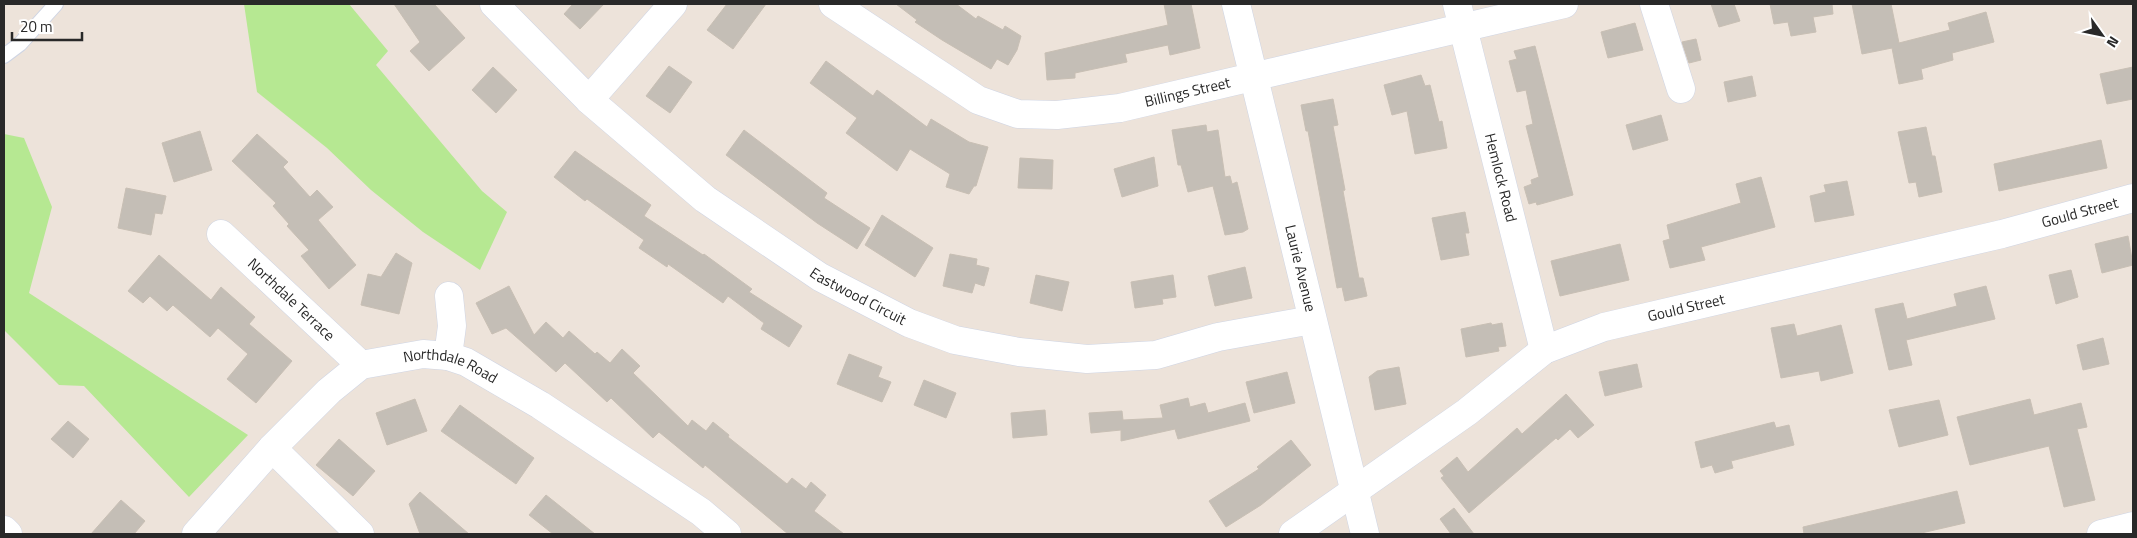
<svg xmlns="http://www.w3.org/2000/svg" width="2137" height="538" font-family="'Titillium Web',sans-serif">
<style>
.green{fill:#b6e892}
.building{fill:#c4beb6;stroke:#c8bfb4}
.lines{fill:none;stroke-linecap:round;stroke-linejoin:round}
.lane-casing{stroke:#cfd5e4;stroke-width:16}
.street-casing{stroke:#cfd5e4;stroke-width:29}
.lane{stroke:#fff;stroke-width:14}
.street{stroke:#fff;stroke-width:28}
.labels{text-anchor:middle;stroke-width:5;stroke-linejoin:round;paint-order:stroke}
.street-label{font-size:15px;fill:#292929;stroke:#fff}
</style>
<rect width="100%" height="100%" fill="#ede3da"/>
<g class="green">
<path d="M244,4H349L388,51L376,65L482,191L507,212L480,270L423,232L371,190L327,148L257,92Z"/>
<path d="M4,134L24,138L52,207L29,293L248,435L189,497L84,386L59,385L4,330Z"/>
</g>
<g class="building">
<path d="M394,4H434L465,38L429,71L410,51L420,42Z"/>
<path d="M573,4H604L580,29L564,14Z"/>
<path d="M727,4H766L733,49L707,30Z"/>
<path d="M896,4H956L976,19L978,16L1003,30L1005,26L1021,36L1017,50L1008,65L997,59L991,69L942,40L915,22L917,20Z"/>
<path d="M1164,4H1191L1200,48L1170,55L1168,45L1125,54L1127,62L1075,73V78L1047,80L1045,53L1168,25Z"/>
<path d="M1711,4H1734L1740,21L1719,27Z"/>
<path d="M1770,4H1832L1833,14L1813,17L1816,32L1791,36L1788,22L1774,24Z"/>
<path d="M1852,4H1891L1899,43L1950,30L1948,23L1986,12L1994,42L1952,53L1953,60L1921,69L1923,79L1899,84L1892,48L1862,54Z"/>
<path d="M1635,23L1643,50L1608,58L1601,32Z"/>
<path d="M1696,39L1701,60L1689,63L1682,42Z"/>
<path d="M1535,46L1573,195L1537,205L1536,202L1529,204L1524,187L1532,184L1531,180L1539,177L1526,126L1533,124L1526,90L1517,92L1509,61L1517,59L1514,51Z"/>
<path d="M826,61L873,96L877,90L927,127L931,119L969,142L988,147L976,186H974L969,194L946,187L950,174L910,149L897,171L846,133L857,118L810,83Z"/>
<path d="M669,66L692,82L670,113L646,96Z"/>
<path d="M493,67L517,90L496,113L472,90Z"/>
<path d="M2133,67V99L2107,104L2100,74Z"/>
<path d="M1421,75L1425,86L1430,85L1439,122L1442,121L1447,148L1415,154L1407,111L1392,115L1384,85Z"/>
<path d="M1752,76L1756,96L1728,102L1724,82Z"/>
<path d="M1333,99L1338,125L1333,126L1345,190L1343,191L1359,278H1363L1367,296L1345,301L1342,287L1337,288L1308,131H1306L1301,105Z"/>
<path d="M1661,115L1668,140L1633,150L1626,125Z"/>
<path d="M1206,125L1207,132L1218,130L1225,177L1230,176L1232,184L1237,182L1248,229L1243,232L1225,235L1213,186L1188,192L1181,165H1178L1172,130Z"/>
<path d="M1926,127L1932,156H1935L1942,192L1919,197L1916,182L1909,183L1898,132Z"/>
<path d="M744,130L827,193L824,198L870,228L857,249L817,223L726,155Z"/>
<path d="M200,131L212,170L174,182L162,143Z"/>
<path d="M257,134L288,162L283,167L310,197L317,190L333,207L318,220L356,265L329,289L301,256L309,250L287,226L289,224L273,206L276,203L232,161Z"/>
<path d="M2101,140L2107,168L1999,191L1994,164Z"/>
<path d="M575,151L651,205L644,216L703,255L704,254L752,289L749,292L802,326L789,347L761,329L764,323L728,296L723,303L668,264L667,267L639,248L644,240L587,199L585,201L554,177Z"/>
<path d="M1154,157L1158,186L1122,197L1114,169Z"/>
<path d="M1020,158L1053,160L1052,189L1018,188Z"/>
<path d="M1761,177L1775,227L1701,247L1705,260L1670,268L1663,241L1670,239L1667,225L1741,203L1736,184Z"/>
<path d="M1847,181L1854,215L1815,222L1810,196L1826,192L1824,185Z"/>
<path d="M126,188L166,196L162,214L155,213L151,235L118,228Z"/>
<path d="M1465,212L1469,233H1465L1469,255L1441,260L1432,218Z"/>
<path d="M882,215L933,248L915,277L865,245Z"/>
<path d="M2128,236L2133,265L2102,273L2095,244Z"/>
<path d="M1620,244L1629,280L1560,296L1551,261Z"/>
<path d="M396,253L412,263L399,314L361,305L368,274L381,277Z"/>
<path d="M950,254L977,259L976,265L989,268L984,286L975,283L972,293L943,286Z"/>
<path d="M159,255L211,300L221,287L255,317L249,324L292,361L256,403L227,379L248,354L218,328L210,337L173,305L167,311L150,296L143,303L128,291Z"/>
<path d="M1245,267L1252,298L1215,306L1208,276Z"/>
<path d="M2071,270L2078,297L2056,304L2049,275Z"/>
<path d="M1036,275L1069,282L1062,311L1030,303Z"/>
<path d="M1173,275L1176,297L1162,299L1163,304L1135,308L1131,282Z"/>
<path d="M509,286L534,335L546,322L563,338L569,331L595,354L597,352L610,363L622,349L640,366L633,373L688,426L692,420L706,431L713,422L729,435L728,437L787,484L792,478L806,489L811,482L826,495L814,511L844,534H788L705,465L703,468L659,432L653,438L611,398L607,402L565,363L556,372L506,328L492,334L476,303Z"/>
<path d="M1986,286L1995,319L1906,340L1912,365L1889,370L1875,309L1903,303L1907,319L1957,306L1954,294Z"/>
<path d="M1491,323L1492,325L1502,323L1506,346L1498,347L1499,351L1466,357L1461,329Z"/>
<path d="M1794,324L1797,336L1841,325L1853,373L1821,381L1819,371L1781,378L1771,328Z"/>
<path d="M2103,338L2109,364L2083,370L2077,345Z"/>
<path d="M849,354L882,367L878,377L891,382L882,402L837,384Z"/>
<path d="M1637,364L1642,387L1605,396L1599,372Z"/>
<path d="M1399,367L1406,404L1375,410L1369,377L1377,371Z"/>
<path d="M1287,372L1295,403L1254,413L1246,382Z"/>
<path d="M924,380L956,393L946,418L914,405Z"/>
<path d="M1566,394L1594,425L1578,438L1570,429L1558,440L1556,438L1469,513L1441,478L1444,476L1440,471L1457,457L1468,472L1517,428L1522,434Z"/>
<path d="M1188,398L1190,407L1205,403L1208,413L1245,403L1250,421L1178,439L1175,429L1121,441V430L1091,433L1089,413L1122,411L1123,420L1163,418L1160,405Z"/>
<path d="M415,399L427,431L387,445L376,413Z"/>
<path d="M2030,399L2034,415L2081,403L2087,427L2077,429L2095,500L2064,507L2049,446L1970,465L1957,417Z"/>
<path d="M1939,400L1948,435L1899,447L1889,410Z"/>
<path d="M460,405L534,458L516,484L441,431Z"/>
<path d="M1045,410L1047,435L1013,438L1011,413Z"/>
<path d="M68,421L89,439L73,458L51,439Z"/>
<path d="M1774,422L1776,428L1789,425L1794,445L1731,461L1733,468L1715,473L1712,465L1701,468L1695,442Z"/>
<path d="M339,439L375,471L353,496L316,465Z"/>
<path d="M1291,440L1311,465L1261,505L1226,527L1209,501L1259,469L1257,467Z"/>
<path d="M1957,491L1965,523L1917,534H1804L1803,527Z"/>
<path d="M420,492L469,534H420L409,504Z"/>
<path d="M546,495L595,534H553L529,515Z"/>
<path d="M121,500L145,521L134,534H91Z"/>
<path d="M1454,508L1474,534H1451L1440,519Z"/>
</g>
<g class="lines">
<g class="lane-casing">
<path id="lane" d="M4,56L20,44L56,4"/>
</g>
<g class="street-casing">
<g id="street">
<path id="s1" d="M494,4L589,100L705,199L820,277L909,323L955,340L1019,352L1087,359L1156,355L1218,337L1312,320"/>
<path id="s2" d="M833,4L978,100L1018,114L1057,115L1120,108L1564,4"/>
<path id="s3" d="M1236,4L1365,534"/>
<path id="s4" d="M1457,4L1544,350"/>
<path d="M1654,4L1681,89"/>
<path d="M589,100L673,4"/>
<path id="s5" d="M221,234L361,365"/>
<path d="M448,356L452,326L449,296"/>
<path d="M272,448L360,534"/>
<path d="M4,530L8,534"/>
<path id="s6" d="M196,534L272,448L329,391L361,365L423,354L448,356L466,362L540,405L701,512L727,534"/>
<path id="s7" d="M1293,534L1467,412L1544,350L1604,327L2002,234L2133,198"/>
<path d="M2101,534L2133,526"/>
</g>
</g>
<use href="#lane" class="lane"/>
<use href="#street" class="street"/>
</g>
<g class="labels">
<g class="street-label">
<text dy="5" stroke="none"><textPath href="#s2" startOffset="388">Billings Street</textPath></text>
<text dy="5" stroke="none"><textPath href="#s4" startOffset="179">Hemlock Road</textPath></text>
<text dy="5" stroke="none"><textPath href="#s7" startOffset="865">Gould Street</textPath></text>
<text dy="5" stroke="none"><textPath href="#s3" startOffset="272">Laurie Avenue</textPath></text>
<text dy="5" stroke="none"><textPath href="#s1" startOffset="469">Eastwood Circuit</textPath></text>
<text dy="5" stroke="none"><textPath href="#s5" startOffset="96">Northdale Terrace</textPath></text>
<text dy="5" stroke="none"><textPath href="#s7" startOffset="460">Gould Street</textPath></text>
<text dy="5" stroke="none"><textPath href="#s6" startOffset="329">Northdale Road</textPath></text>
</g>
</g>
<rect width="2137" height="538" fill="none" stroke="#292929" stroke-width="10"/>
<g transform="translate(2102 35) rotate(123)" stroke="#ffffff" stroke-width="4" paint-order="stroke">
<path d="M0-4L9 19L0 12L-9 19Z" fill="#292929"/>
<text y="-8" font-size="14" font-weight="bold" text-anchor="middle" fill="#292929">N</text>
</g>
<path d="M12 32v8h70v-8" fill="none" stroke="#292929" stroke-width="2.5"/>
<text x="20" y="32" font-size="15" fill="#292929" stroke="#ffffff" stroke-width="4" paint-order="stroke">20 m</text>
</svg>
